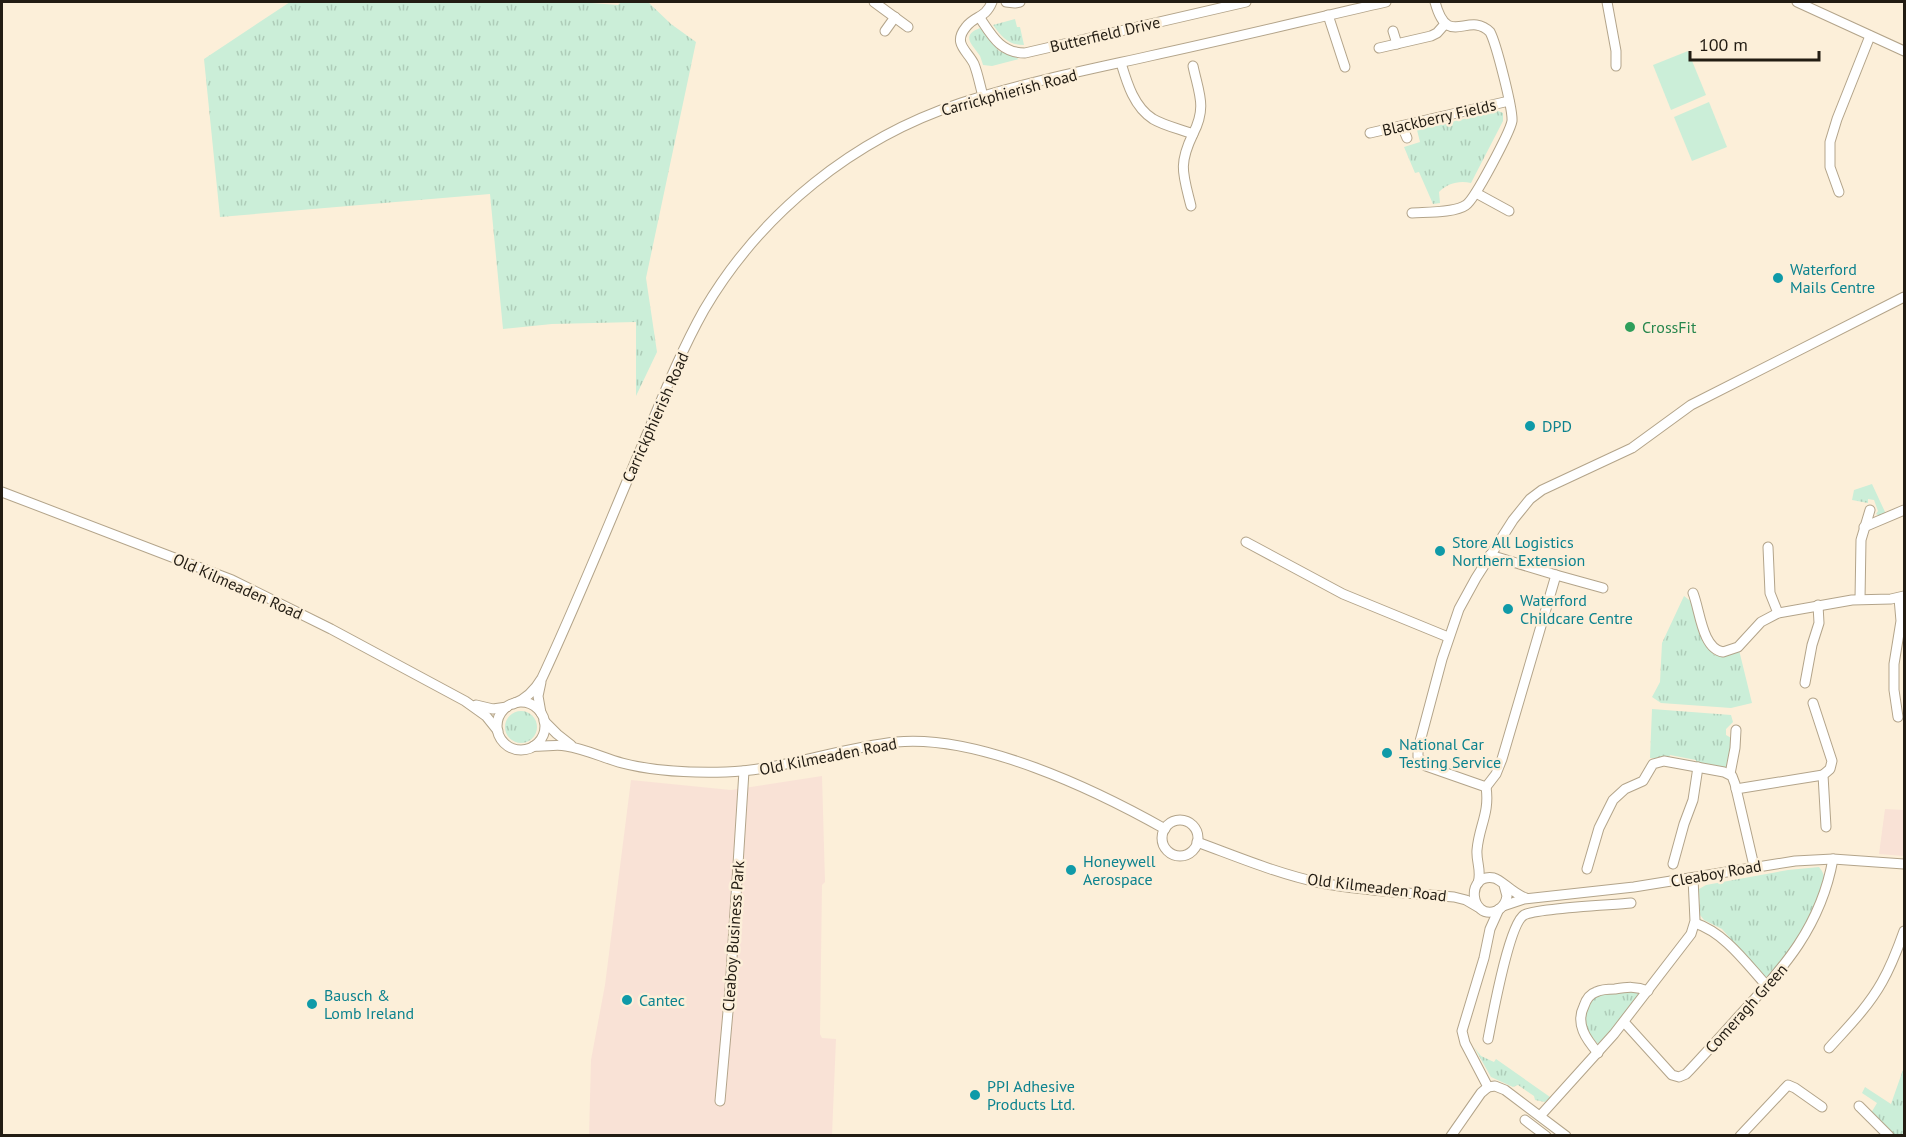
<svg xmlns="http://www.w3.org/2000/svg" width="1906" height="1137" font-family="'PT Sans',sans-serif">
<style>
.commercial{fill:#f9e2d6}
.grass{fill:url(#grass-tufts)}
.garden{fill:#cbeed8}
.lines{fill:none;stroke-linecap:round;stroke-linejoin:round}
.minor-casing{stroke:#b3a48a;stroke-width:11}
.minor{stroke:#fff;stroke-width:9}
.culture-dot{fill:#0f9aa8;stroke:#fcefd9;stroke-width:2}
.leisure-dot{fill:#2e9e5b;stroke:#fcefd9;stroke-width:2}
.labels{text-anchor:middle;stroke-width:5;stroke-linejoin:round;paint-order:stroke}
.street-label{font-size:16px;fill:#221c13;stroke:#fcefd9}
.culture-label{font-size:16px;fill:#0d838f;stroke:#fcefd9;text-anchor:start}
.leisure-label{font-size:16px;fill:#27864d;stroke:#fcefd9;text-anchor:start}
</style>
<defs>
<pattern id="grass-tufts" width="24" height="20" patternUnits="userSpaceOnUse" patternTransform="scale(1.5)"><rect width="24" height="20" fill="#cbeed8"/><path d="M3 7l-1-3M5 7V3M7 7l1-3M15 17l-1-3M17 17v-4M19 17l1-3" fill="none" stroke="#aeccb8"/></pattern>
</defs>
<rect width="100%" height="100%" fill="#fcefd9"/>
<g class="commercial">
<path d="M822,776L825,882L822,885L820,1034L822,1038L836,1039L832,1135L589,1136L591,1060L605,985L631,780L731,790Z"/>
<path d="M1885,809L1904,810V856L1879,854Z"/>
</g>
<g class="grass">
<path d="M290,2H578L618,5L621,2H648L671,24L696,42L646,278L657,352L636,396V322L552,324L503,329L490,194L220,217L204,59Z"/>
<path d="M1015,19L1017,27H1020L1024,45C1008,45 1002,37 993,25Z"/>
<path d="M980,28L999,51L1019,59L992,66L983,65C983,64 980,56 980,56C974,46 959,36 980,28Z"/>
<path d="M1498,111L1503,113V121L1471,183C1460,180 1447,183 1439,192L1440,203L1433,204L1419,172L1415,173L1404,147L1420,142L1417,130Z"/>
<path d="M1872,484L1886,514L1880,516L1876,514L1878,511L1874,500L1868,499V503L1852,500L1854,490Z"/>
<path d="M1684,596L1696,605L1700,632L1714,655L1725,656L1739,650L1752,703L1731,708L1661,703L1652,697L1660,682L1662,643Z"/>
<path d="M1652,709L1731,715L1733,722L1726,729V735L1733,739L1727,769L1696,764V760L1670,755L1669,758H1650Z"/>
<circle cx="521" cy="727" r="16"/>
<path d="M1819,867C1823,872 1824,874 1824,880C1822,903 1786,964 1767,977L1762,975L1722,929L1704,920L1700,915L1699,889L1706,885L1788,870Z"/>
<path d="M1632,991L1637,992L1639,996L1599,1045C1588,1033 1581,1022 1588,1006C1591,1002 1593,998 1598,996C1607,992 1621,992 1632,991Z"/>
<path d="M1474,1047L1481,1056L1494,1062L1496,1059L1550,1097L1545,1102L1535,1100L1534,1096L1518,1085L1513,1087L1491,1077Z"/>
<path d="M1904,1067V1135H1893L1871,1113L1877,1103L1862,1093L1865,1087L1891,1104Z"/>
</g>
<g class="garden">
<path d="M1688,51L1706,95L1671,110L1653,65Z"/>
<path d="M1709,102L1727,147L1692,161L1674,117Z"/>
</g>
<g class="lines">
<g class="minor-casing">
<g id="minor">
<path d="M874,2L908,27"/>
<path d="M1006,2L1015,3L1020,2"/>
<path d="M1607,2L1616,51V66"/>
<path d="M1797,2L1904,51"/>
<path d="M1328,15L1345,67"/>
<path d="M980,18C992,36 1001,53 1025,53L1246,2"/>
<path d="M885,31L895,17"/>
<path d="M1393,31L1397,44"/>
<path d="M1379,48L1431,36L1437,33L1445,24"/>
<path d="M1121,63C1127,83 1134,107 1153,119C1165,126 1180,129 1193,134C1178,165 1183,174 1191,206"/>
<path d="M983,96C980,86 978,74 974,64C968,51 952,44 966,27C975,15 985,19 992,2"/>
<path d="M1402,126L1407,138"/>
<path d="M1370,133L1509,101"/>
<path d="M1193,134C1207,107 1199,94 1193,66"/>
<path d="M1839,192L1830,167V142L1837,119L1870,36"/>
<path d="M1476,193L1509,211"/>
<path d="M1412,213C1426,212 1455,213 1466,205C1475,199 1510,132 1512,121C1513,109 1496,43 1490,32C1468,10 1448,50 1435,2"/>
<path d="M2,492L232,580L331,629L465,701L486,716L498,731"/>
<path d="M1864,527L1904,510"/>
<path d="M1246,542L1343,594L1448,637"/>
<path d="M1768,547L1770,593L1778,613"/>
<path d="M1556,575L1603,588"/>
<path d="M1693,593C1700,610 1702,649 1723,652L1738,647L1761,622L1778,613L1852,600L1891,599L1904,596"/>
<path d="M1860,599L1861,540L1870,510"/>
<path d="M541,682L538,696L541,713"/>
<path d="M1805,683L1812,645L1819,623L1818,605"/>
<circle cx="521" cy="726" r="24"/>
<path d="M1813,703L1832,761L1830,769L1823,775L1826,827"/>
<path d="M513,704C527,699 535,690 542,678C579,599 611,518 645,439C663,396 681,351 704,310C761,213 854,138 961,103C1022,83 1087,70 1150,56C1229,39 1307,20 1386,2"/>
<path d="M476,705L493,709L507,707"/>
<path d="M1898,717L1894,690V664L1901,621L1899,598"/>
<path d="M544,721L557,734L571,745"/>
<path d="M534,746C545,747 555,744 566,746C585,749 604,758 622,763C656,772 691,773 726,772C784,770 838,748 896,742C978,734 1094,789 1165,829"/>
<path d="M1730,774L1735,748L1736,730"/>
<path d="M1486,787L1496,774L1502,759L1556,575L1490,555"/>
<path d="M1736,789L1823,775"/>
<circle cx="1180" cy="838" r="18"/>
<path d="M1197,842C1238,857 1278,874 1321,883C1365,891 1410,893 1454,897L1466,900L1478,907"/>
<path d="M1673,864L1684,824L1693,800L1698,767"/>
<path d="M1587,869L1599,828L1613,800L1625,789L1643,781L1653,764L1664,761L1724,772L1732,776L1735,784L1754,866"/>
<path d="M1478,883C1482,871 1476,862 1477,850C1479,826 1490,813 1486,787L1426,766L1418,757V749L1442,659L1459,609L1476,578L1513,520L1530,499L1542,490L1632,448L1691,405L1904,297"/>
<path d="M1504,885L1507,896C1506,903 1503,908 1496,911C1470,920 1465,873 1494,878C1502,880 1513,894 1526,898"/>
<path d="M1503,906L1524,899L1634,887L1795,861L1833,859L1904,864"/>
<path d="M1695,923C1725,933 1746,963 1767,986"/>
<path d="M1624,1022L1672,1075L1679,1077L1686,1074C1704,1055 1721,1036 1739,1016C1784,968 1821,926 1833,859"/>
<path d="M1488,1039C1492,1019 1509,924 1524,915C1537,908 1611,905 1631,903"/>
<path d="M1829,1048C1848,1027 1868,1007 1882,982C1891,966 1898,948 1904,931"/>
<path d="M1598,1053C1586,1039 1575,1024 1584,1006C1586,1000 1590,994 1596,992C1602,989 1609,989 1615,989C1627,987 1636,986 1648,991"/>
<path d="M1488,1087L1465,1043L1462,1031L1484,958L1490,929L1499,909"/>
<path d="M1488,1087L1495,1086L1505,1090L1566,1136"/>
<path d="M720,1101L730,989L744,771"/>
<path d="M1859,1106L1889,1136"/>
<path d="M1540,1116L1614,1034L1691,934L1695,921L1693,878"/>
<path d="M1525,1120L1546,1136"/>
<path d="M1451,1136L1481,1093L1488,1087"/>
<path d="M1740,1136L1788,1085L1795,1088L1822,1107"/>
</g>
</g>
<use href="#minor" class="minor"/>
</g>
<g class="culture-dot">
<circle cx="1778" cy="278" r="6"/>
<circle cx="1530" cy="426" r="6"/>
<circle cx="1440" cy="551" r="6"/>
<circle cx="1508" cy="609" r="6"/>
<circle cx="1387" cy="753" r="6"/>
<circle cx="1071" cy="870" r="6"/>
<circle cx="627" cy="1000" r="6"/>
<circle cx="312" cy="1004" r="6"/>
<circle cx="975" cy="1095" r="6"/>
</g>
<circle class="leisure-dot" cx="1630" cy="327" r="6"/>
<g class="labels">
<g class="street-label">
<text transform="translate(1105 34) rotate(-13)" y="6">Butterfield Drive</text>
<text transform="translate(1009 92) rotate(-15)" y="6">Carrickphierish Road</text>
<text transform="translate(1439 117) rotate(-13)" y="6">Blackberry Fields</text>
<text transform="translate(655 417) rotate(-66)" y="6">Carrickphierish Road</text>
<text transform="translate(238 586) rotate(24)" y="6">Old Kilmeaden Road</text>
<text transform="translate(828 756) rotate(-11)" y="6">Old Kilmeaden Road</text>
<text transform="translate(1716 873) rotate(-10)" y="6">Cleaboy Road</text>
<text transform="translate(1377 887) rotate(7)" y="6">Old Kilmeaden Road</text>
<text transform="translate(733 936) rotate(-86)" y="6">Cleaboy Business Park</text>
<text transform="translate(1746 1008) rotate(-48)" y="6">Comeragh Green</text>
</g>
<g class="culture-label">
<text x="1790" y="275">Waterford<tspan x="1790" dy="18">Mails Centre</tspan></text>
<text x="1542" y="432">DPD</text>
<text x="1452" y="548">Store All Logistics<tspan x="1452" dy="18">Northern Extension</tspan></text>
<text x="1520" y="606">Waterford<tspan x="1520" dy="18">Childcare Centre</tspan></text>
<text x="1399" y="750">National Car<tspan x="1399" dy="18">Testing Service</tspan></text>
<text x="1083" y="867">Honeywell<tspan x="1083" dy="18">Aerospace</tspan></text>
<text x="324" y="1001">Bausch &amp;<tspan x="324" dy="18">Lomb Ireland</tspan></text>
<text x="639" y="1006">Cantec</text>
<text x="987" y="1092">PPI Adhesive<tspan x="987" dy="18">Products Ltd.</tspan></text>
</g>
<g class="leisure-label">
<text x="1642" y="333">CrossFit</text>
</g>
</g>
<rect width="1906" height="1137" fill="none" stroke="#221c13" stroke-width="6"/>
<path d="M1690 51v9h129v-9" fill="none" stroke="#221c13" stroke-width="3"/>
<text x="1699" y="51" font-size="18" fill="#221c13" stroke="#fcefd9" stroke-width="4.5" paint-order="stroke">100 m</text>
</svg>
